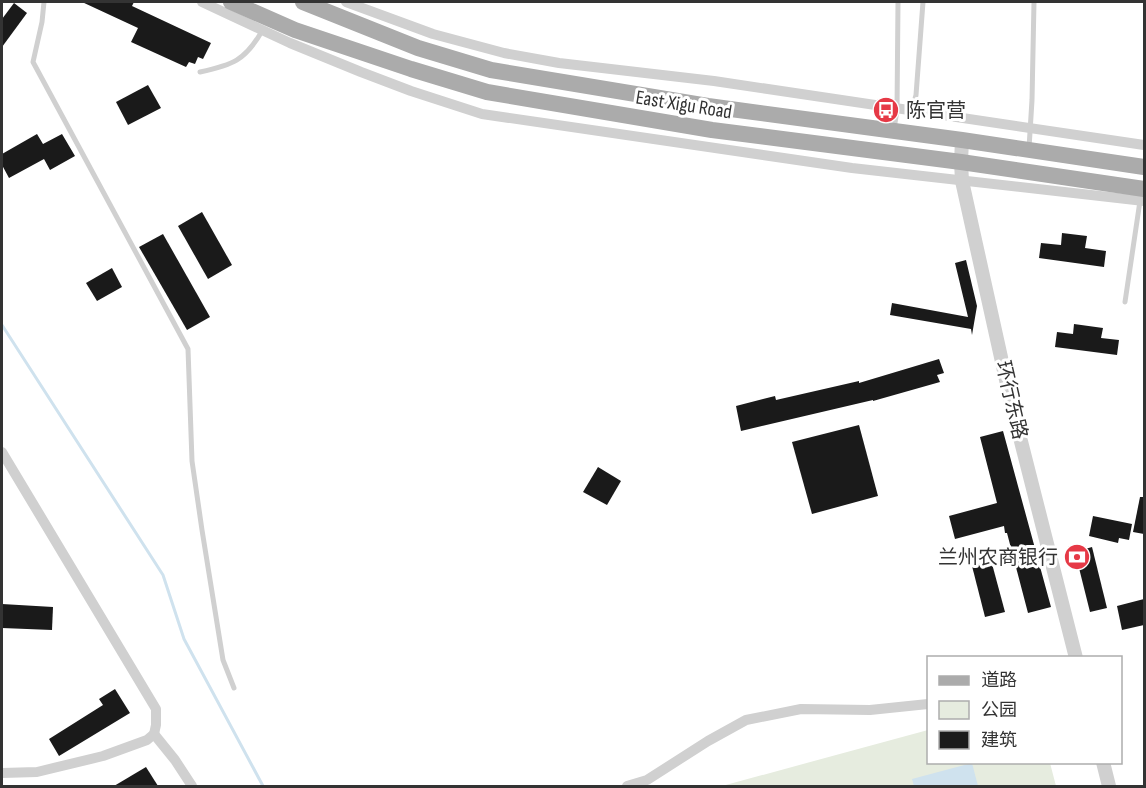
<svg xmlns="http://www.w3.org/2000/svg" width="1146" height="788" font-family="'Sofia Sans Condensed','Noto Sans SC',sans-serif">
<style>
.green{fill:#e6ecdf}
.water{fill:#cfe2ee}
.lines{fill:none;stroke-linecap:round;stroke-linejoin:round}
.stream{stroke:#cfe2ee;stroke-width:3}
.building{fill:#1a1a1a}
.service{stroke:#d0d0d0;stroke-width:5}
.minor{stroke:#d0d0d0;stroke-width:10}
.tertiary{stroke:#d0d0d0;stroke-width:14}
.primary{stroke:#ababab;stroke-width:16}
.labels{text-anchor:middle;stroke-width:6;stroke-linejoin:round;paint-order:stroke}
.street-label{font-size:20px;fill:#333;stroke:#fff}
.poi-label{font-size:20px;fill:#333;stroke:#fff;text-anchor:start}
</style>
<rect width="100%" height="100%" fill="#fff"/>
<path class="green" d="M928,730V762L1050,763L1056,786H722Z"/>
<path class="water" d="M972,763L978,786H914L912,779Z"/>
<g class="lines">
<path class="stream" d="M2,325L163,575L184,639L263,786"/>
</g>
<g class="building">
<path d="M82,2H134L132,6L211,43L203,59L198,57L195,64L189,62L186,67L131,42L138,28Z"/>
<path d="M14,3L27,13L2,47V19Z"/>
<path d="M148,85L161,108L128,125L116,102Z"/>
<path d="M37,134L43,144L62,134L75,156L50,170L44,159L9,178L2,165V154Z"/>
<path d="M202,212L232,265L208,279L178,226Z"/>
<path d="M1062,233L1087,236L1085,248L1106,251L1104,267L1039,258L1041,243L1061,245Z"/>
<path d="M163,234L210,317L187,330L139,247Z"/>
<path d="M966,260L977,306L972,335L971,329L890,315L892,303L968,317L955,263Z"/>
<path d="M112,268L122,287L97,301L86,283Z"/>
<path d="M1074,324L1103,328L1101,338L1119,340L1117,355L1055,347L1057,332L1073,334Z"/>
<path d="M939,359L944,373L937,375L940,382L873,401V400L741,431L736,406L775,396L776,400L859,381V383Z"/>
<path d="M859,425L878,496L812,514L792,442Z"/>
<path d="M1003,431L1051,607L1028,613L1007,533H1005L1004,526L955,539L949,516L997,503L980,437Z"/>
<path d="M598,467L621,481L607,505L583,492Z"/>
<path d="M1140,497H1144V534L1133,532Z"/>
<path d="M1093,516L1132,524L1129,540L1119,538L1118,543L1089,536Z"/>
<path d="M1092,547L1107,608L1090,612L1075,552Z"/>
<path d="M991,560L1005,612L985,617L972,566Z"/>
<path d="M1144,599V625L1122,630L1117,606Z"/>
<path d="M2,604L53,607L52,630L2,628Z"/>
<path d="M115,689L130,713L59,756L49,739L103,705L99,699Z"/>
<path d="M146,767L158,786H114Z"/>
</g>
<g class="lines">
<g class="service">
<path d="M44,2L42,22L33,62L188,349L192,461L202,530L223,660L234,688"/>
<path d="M200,72C232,65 245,61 262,31"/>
<path d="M912,110L916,95L923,2"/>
<path d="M894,129L897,110L898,2"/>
<path d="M1029,148L1032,100L1034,2"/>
<path d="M1125,302L1140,201"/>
</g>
<g class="minor">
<path d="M202,2L290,43L361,72L411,91L482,114L852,168L1144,201"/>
<path d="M346,2L433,34L504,53L559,63L714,81L1144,145"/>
<path d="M2,452L156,709V725L154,734L147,740L103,756L37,772L2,773"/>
<path d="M154,734L175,760L192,786"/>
<path d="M627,786L647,780L708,741L746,720L801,709L870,710L928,704"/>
</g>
<g class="tertiary">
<path d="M962,140L961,162L962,181L1010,398L1076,658"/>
<path d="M1103,762L1109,786"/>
</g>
<g class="primary">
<path d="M231,2L295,30L411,69L487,92L712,130L961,162L1144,189"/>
<path d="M303,2L418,48L491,70L708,106L962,140L1144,167"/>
</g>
</g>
<defs>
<g id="bus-disc" transform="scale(1.35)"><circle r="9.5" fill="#e63946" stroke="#fff"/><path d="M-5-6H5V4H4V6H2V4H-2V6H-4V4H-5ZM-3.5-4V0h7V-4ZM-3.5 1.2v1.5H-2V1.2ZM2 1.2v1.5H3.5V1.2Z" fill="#fff"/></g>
<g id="bank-disc" transform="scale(1.35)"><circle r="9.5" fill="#e63946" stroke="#fff"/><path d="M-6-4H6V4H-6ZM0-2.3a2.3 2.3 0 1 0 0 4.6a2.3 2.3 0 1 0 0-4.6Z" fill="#fff"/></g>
</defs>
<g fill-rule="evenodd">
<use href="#bus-disc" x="886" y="110"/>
<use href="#bank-disc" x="1077" y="557"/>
</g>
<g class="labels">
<g class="street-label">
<text transform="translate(684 104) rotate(9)" y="7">East Xigu Road</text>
<text transform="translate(1012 400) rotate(77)" y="7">环行东路</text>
</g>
<g class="poi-label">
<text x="906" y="117">陈官营</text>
<text x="1058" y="564" text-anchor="end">兰州农商银行</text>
</g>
</g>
<rect width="1146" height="788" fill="none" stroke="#333333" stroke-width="6"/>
<rect x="927" y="656" width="195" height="108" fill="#ffffff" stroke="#adadad" stroke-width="1.5"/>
<rect x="939" y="676" width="30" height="9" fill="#ababab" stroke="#adadad" stroke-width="1.5"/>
<text x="981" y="686" font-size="18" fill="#333333">道路</text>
<rect x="939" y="701" width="30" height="18" fill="#e6ecdf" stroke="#adadad" stroke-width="1.5"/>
<text x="981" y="716" font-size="18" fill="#333333">公园</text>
<rect x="939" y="731" width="30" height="18" fill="#1a1a1a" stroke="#adadad" stroke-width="1.5"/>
<text x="981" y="746" font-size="18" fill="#333333">建筑</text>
</svg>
